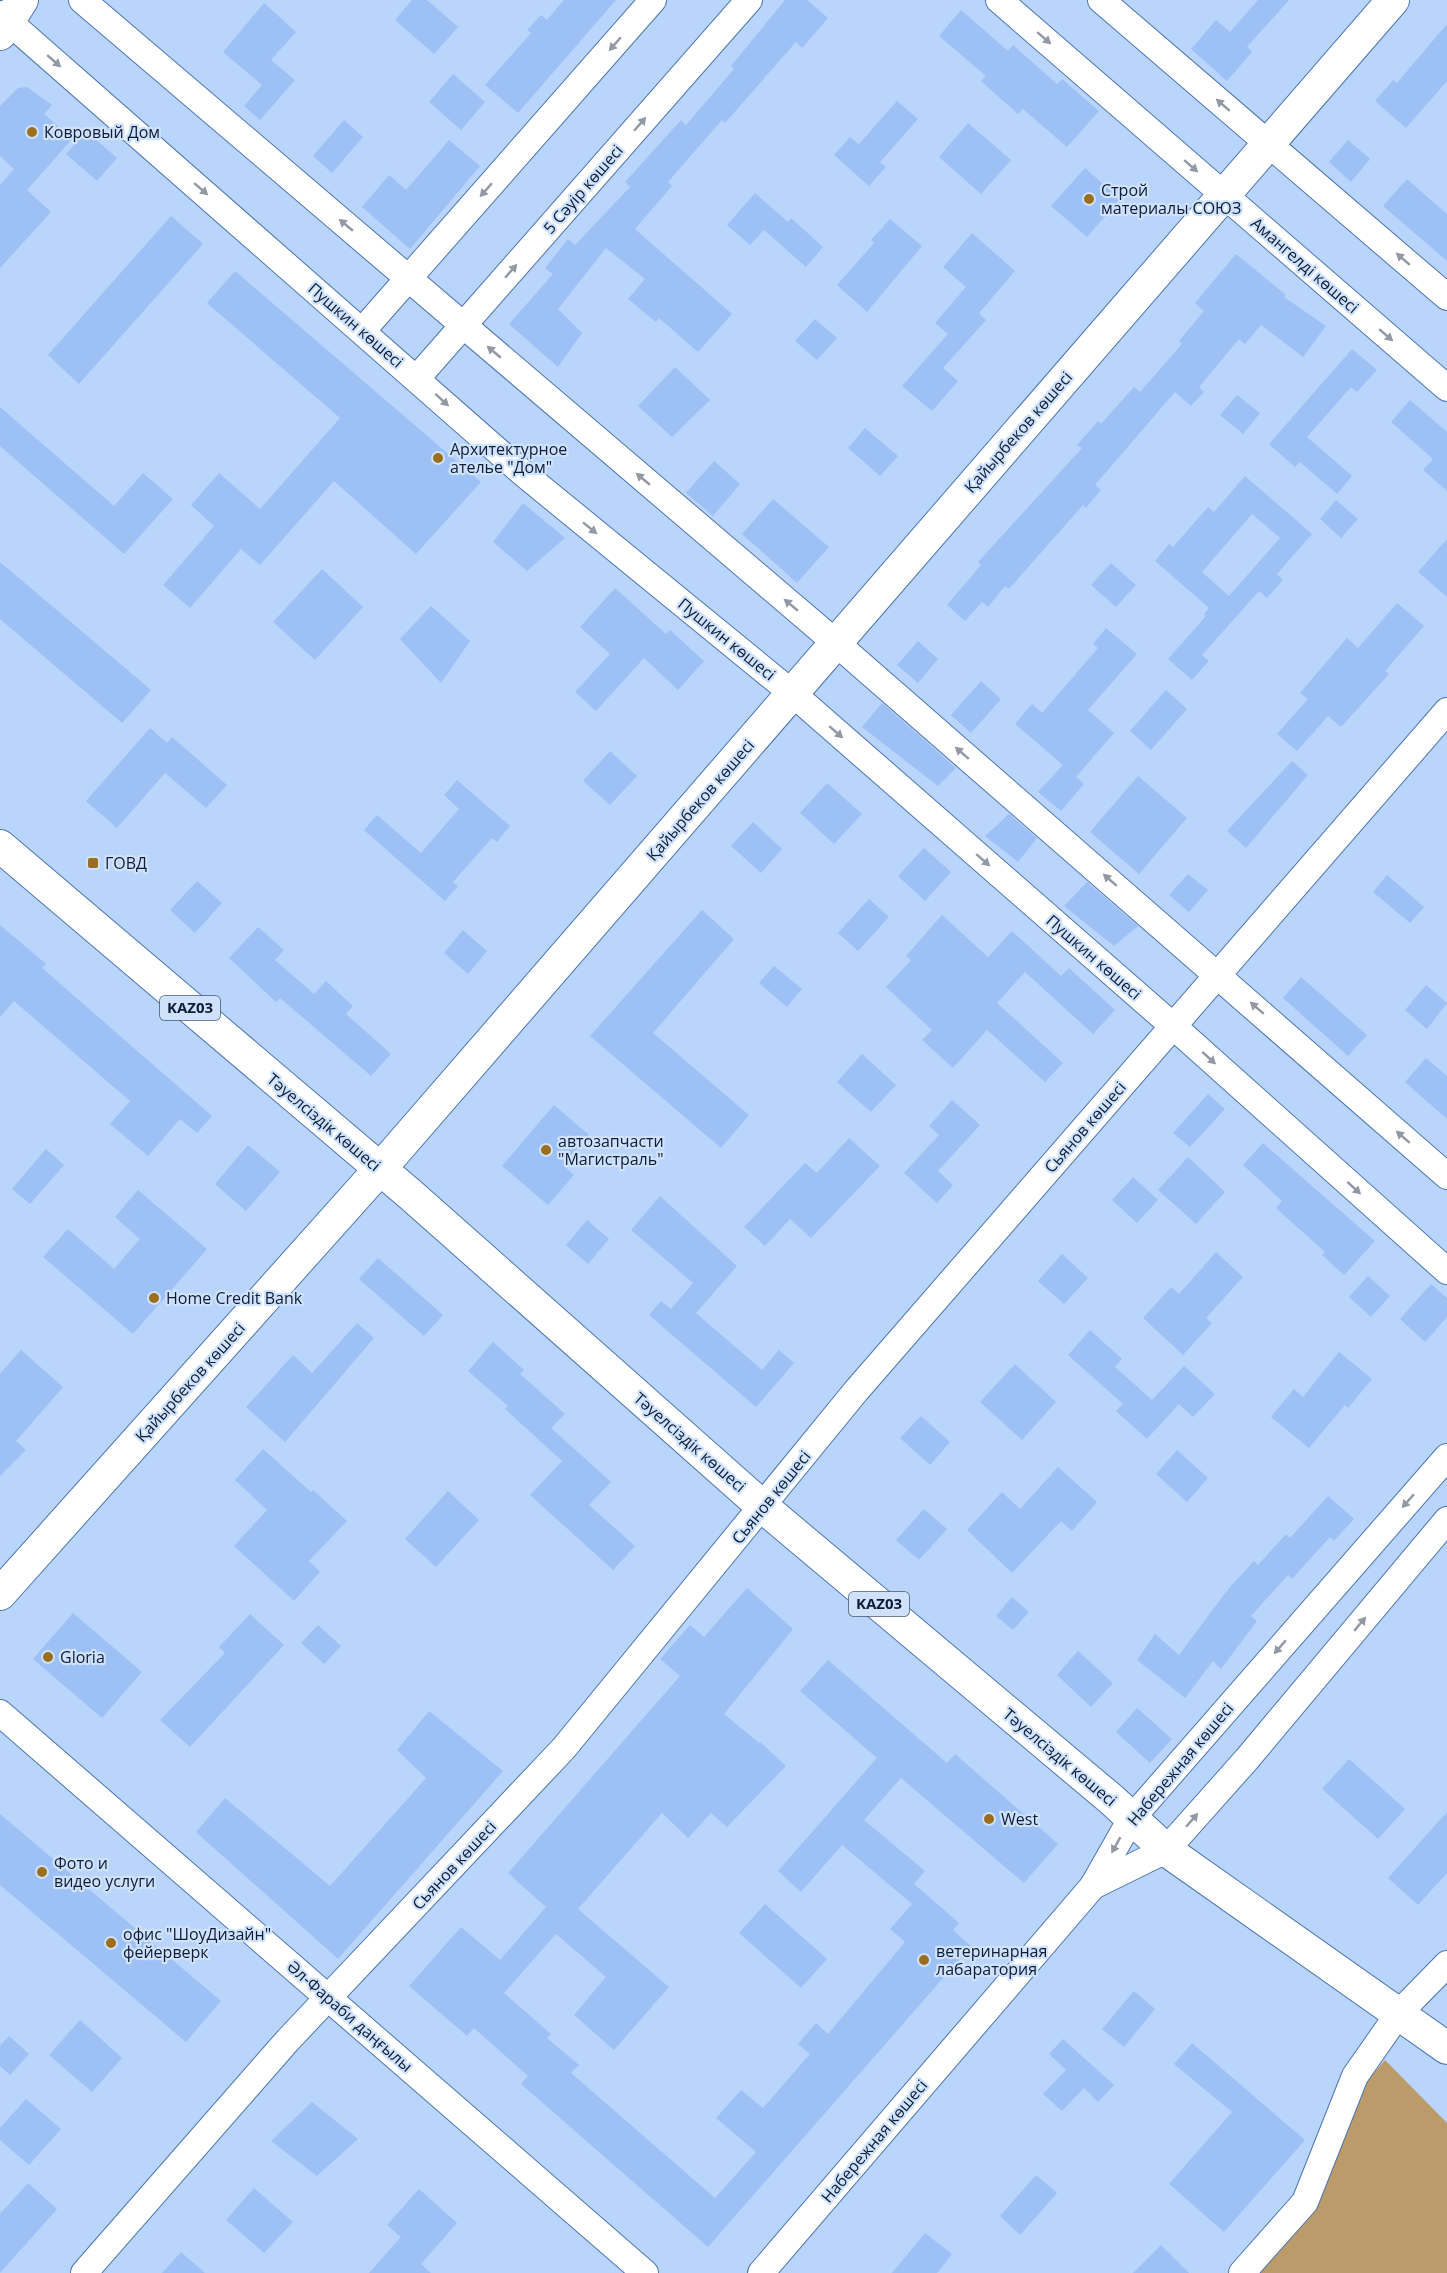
<svg xmlns="http://www.w3.org/2000/svg" width="1447" height="2273" font-family="'Open Sans',sans-serif">
<style>
.green{fill:#bc9b6b}
.building{fill:#9dc1f5;fill-rule:evenodd}
.lines{fill:none;stroke-linecap:round;stroke-linejoin:round}
.minor-casing{stroke:#4c75af;stroke-width:28}
.major-casing{stroke:#4c75af;stroke-width:34}
.minor{stroke:#fff;stroke-width:26}
.major{stroke:#fff;stroke-width:32}
.oneway{fill:#9299a4}
.poi-dot{fill:#9b6e1d;stroke:#cfe2fc;stroke-width:2}
.labels{text-anchor:middle;stroke-width:4.5;stroke-linejoin:round;paint-order:stroke}
.shield{fill:#cfe2fc;stroke:#465871;stroke-width:1.5}
.shield-label{font-size:15px;font-weight:bold;fill:#0c1d35}
.poi-label{font-size:16px;fill:#0c1d35;stroke:#cfe2fc;text-anchor:start}
.street-label{font-size:16px;fill:#0c1d35;stroke:#cfe2fc}
</style>
<rect width="100%" height="100%" fill="#bad5fc"/>
<path class="green" d="M1385,2060L1447,2123V2273H1244L1317,2196L1367,2081Z"/>
<g class="building">
<path d="M412,0H427L458,27L434,54L395,20Z"/>
<path d="M564,0H616L518,113L485,85L531,33L527,30L541,15L547,20Z"/>
<path d="M785,0H807L828,18L802,48L796,42L725,123L722,120L668,182L672,186L635,229L732,314L698,352L659,318L656,322L628,299L645,279L606,248L558,309L582,333L558,367L509,324L553,274L545,268L568,239L575,245L630,187L625,182L681,120L686,125L734,69L731,66Z"/>
<path d="M1258,0H1289L1247,47L1252,52L1227,81L1191,49L1216,20L1230,32Z"/>
<path d="M264,3L296,32L271,60L295,80L260,120L244,106L262,85L223,52Z"/>
<path d="M961,10L1008,51L1013,45L1057,84L1062,79L1099,111L1067,147L1023,109L1018,114L981,81L986,76L939,36Z"/>
<path d="M1447,24V81L1406,128L1375,101L1393,80L1397,83Z"/>
<path d="M453,74L485,102L461,130L429,102Z"/>
<path d="M27,87L52,105L44,114L72,139L27,190L51,212L0,268V185L14,169L0,156V106L18,88Z"/>
<path d="M897,101L918,119L880,162L886,167L869,186L834,155L850,137L859,144Z"/>
<path d="M344,120L363,137L332,173L313,156Z"/>
<path d="M968,123L1011,160L981,194L939,157Z"/>
<path d="M86,131L117,158L97,181L66,154Z"/>
<path d="M449,140L480,166L410,249L362,207L389,175L406,190Z"/>
<path d="M1348,140L1370,159L1351,182L1329,162Z"/>
<path d="M1085,168L1120,199L1087,237L1051,206Z"/>
<path d="M1407,179L1447,214V261L1383,206Z"/>
<path d="M755,193L788,222L791,218L823,247L806,267L764,230L750,245L727,225Z"/>
<path d="M171,216L203,244L79,384L48,355Z"/>
<path d="M890,219L922,246L867,312L837,285L874,243L871,240Z"/>
<path d="M972,233L1015,271L979,313L986,320L943,368L958,381L932,411L902,386L948,334L935,323L966,287L943,267Z"/>
<path d="M1236,254L1286,295L1284,297L1326,326L1303,357L1261,325L1245,344L1239,339L1199,387L1204,392L1191,406L1175,392L1095,485L1101,490L1086,508L1083,505L1009,589L1005,586L988,607L982,602L965,621L947,605L981,565L978,562L1082,448L1077,445L1098,421L1101,424L1134,387L1140,392L1182,344L1179,341L1204,311L1195,303Z"/>
<path d="M235,271L481,482L416,554L334,481L260,565L241,549L190,608L163,585L214,526L191,505L219,473L260,509L340,418L207,303Z"/>
<path d="M815,319L837,338L817,360L795,341Z"/>
<path d="M1352,349L1377,370L1357,392L1351,387L1307,437L1352,476L1337,494L1300,462L1295,467L1269,444Z"/>
<path d="M675,367L710,400L672,437L638,406Z"/>
<path d="M1237,395L1260,413L1243,434L1220,415Z"/>
<path d="M1410,400L1447,432V491L1423,470L1433,459L1391,422Z"/>
<path d="M0,407L114,506L143,473L173,499L124,554L0,446Z"/>
<path d="M865,428L898,456L880,476L848,448Z"/>
<path d="M714,461L740,484L713,516L686,493Z"/>
<path d="M1245,476L1312,534L1277,574L1283,580L1267,598L1259,591L1202,655L1209,661L1192,680L1168,659L1206,616L1204,614L1209,608L1155,561L1169,544L1173,547L1208,507L1214,512ZM1252,514L1280,538L1229,596L1202,572Z"/>
<path d="M773,499L829,547L797,583L742,534Z"/>
<path d="M1336,500L1358,519L1341,538L1320,519Z"/>
<path d="M523,503L565,538L527,571L493,542Z"/>
<path d="M1447,539V597L1418,572Z"/>
<path d="M0,562L151,690L122,723L0,619Z"/>
<path d="M1111,563L1136,585L1116,607L1091,585Z"/>
<path d="M322,569L363,607L315,660L273,622Z"/>
<path d="M615,588L666,634L670,630L704,661L678,690L644,658L596,711L575,692L610,654L580,627Z"/>
<path d="M1397,603L1424,626L1385,671L1389,674L1341,727L1328,716L1297,751L1277,734L1308,699L1300,693L1347,638L1358,648Z"/>
<path d="M431,606L470,641L441,683L400,639Z"/>
<path d="M1106,628L1137,654L1088,710L1114,733L1076,777L1084,784L1061,811L1038,792L1063,765L1015,724L1032,704L1042,713L1098,648L1093,644Z"/>
<path d="M918,641L938,659L918,683L897,665Z"/>
<path d="M981,681L1001,699L971,733L951,715Z"/>
<path d="M1166,690L1187,709L1151,750L1130,731Z"/>
<path d="M882,703L956,768L938,786L862,727Z"/>
<path d="M150,728L167,743L172,737L227,785L206,808L165,773L117,828L86,801Z"/>
<path d="M610,751L637,776L610,805L583,781Z"/>
<path d="M1292,761L1308,775L1246,848L1227,831Z"/>
<path d="M1138,776L1187,818L1139,874L1090,832Z"/>
<path d="M457,780L510,826L497,842L492,838L453,882L458,886L445,901L364,830L377,815L421,853L459,809L444,795Z"/>
<path d="M827,783L862,814L834,844L800,813Z"/>
<path d="M1009,814L1037,838L1018,862L985,836Z"/>
<path d="M753,822L782,849L761,873L731,846Z"/>
<path d="M924,848L951,872L925,901L898,876Z"/>
<path d="M1188,874L1208,890L1189,912L1169,895Z"/>
<path d="M1387,875L1424,907L1410,923L1373,892Z"/>
<path d="M197,881L222,903L195,933L170,910Z"/>
<path d="M1087,882L1138,926L1114,946L1064,906Z"/>
<path d="M869,899L889,917L858,951L838,933Z"/>
<path d="M702,910L734,939L653,1033L749,1115L721,1148L590,1036Z"/>
<path d="M942,915L988,957L1012,931L1061,976L1069,968L1115,1010L1093,1034L1025,972L997,1003L1063,1063L1045,1082L987,1030L953,1068L922,1040L932,1030L886,987L911,960L906,956Z"/>
<path d="M0,925L46,964L42,968L212,1116L197,1133L180,1119L148,1156L110,1124L130,1101L14,1001L0,1017Z"/>
<path d="M258,927L284,950L275,960L314,994L326,981L353,1006L346,1014L391,1054L371,1076L280,998L276,1002L229,958Z"/>
<path d="M463,930L487,951L468,974L444,953Z"/>
<path d="M774,966L802,989L787,1007L759,983Z"/>
<path d="M1301,977L1367,1035L1348,1056L1283,998Z"/>
<path d="M1426,985L1447,1003L1427,1029L1405,1010Z"/>
<path d="M862,1054L896,1085L871,1112L837,1082Z"/>
<path d="M1426,1058L1447,1076V1119L1405,1082Z"/>
<path d="M1208,1094L1225,1109L1190,1147L1173,1133Z"/>
<path d="M952,1100L980,1125L938,1171L953,1185L937,1203L904,1173L939,1135L929,1126Z"/>
<path d="M554,1105L589,1135L563,1165L574,1175L548,1205L502,1166Z"/>
<path d="M849,1138L880,1166L811,1238L790,1219L765,1246L744,1227L805,1163L817,1173Z"/>
<path d="M1263,1143L1375,1241L1344,1275L1322,1255L1325,1252L1276,1208L1282,1201L1243,1165Z"/>
<path d="M248,1145L280,1172L246,1211L215,1184Z"/>
<path d="M46,1149L64,1165L30,1204L12,1189Z"/>
<path d="M1188,1157L1225,1192L1196,1224L1158,1190Z"/>
<path d="M1133,1177L1158,1200L1137,1223L1112,1200Z"/>
<path d="M138,1190L207,1249L133,1334L43,1257L68,1229L114,1269L140,1239L115,1217Z"/>
<path d="M660,1196L737,1266L696,1313L762,1370L779,1350L794,1363L756,1407L649,1315L661,1301L671,1309L693,1283L631,1230Z"/>
<path d="M587,1220L609,1239L588,1264L566,1245Z"/>
<path d="M1216,1252L1243,1277L1206,1318L1212,1323L1183,1355L1143,1318L1171,1287L1179,1294Z"/>
<path d="M1062,1254L1088,1278L1064,1304L1038,1281Z"/>
<path d="M378,1258L443,1315L424,1336L359,1279Z"/>
<path d="M1368,1276L1390,1296L1371,1317L1349,1297Z"/>
<path d="M1431,1284L1447,1298V1317L1425,1342L1400,1319Z"/>
<path d="M357,1323L374,1338L285,1442L246,1407L293,1355L312,1373Z"/>
<path d="M1090,1330L1122,1359L1115,1367L1152,1400L1184,1366L1215,1394L1193,1417L1179,1404L1147,1439L1116,1411L1123,1404L1068,1355Z"/>
<path d="M493,1342L524,1370L520,1374L565,1414L551,1428L611,1482L589,1505L635,1546L613,1570L530,1495L562,1461L505,1409L508,1406L468,1371Z"/>
<path d="M21,1350L63,1387L16,1441L26,1450L0,1476V1374Z"/>
<path d="M1339,1352L1372,1379L1348,1408L1345,1405L1309,1448L1271,1417L1294,1389L1303,1397Z"/>
<path d="M1015,1364L1056,1402L1022,1440L980,1402Z"/>
<path d="M921,1416L950,1442L930,1465L900,1438Z"/>
<path d="M263,1449L311,1492L313,1490L347,1521L309,1561L320,1572L294,1601L234,1546L267,1510L235,1480Z"/>
<path d="M1177,1450L1208,1478L1187,1502L1156,1474Z"/>
<path d="M1058,1467L1097,1502L1072,1531L1061,1521L1012,1573L967,1530L1002,1492L1020,1509Z"/>
<path d="M448,1491L479,1520L436,1567L405,1539Z"/>
<path d="M1328,1496L1354,1519L1334,1541L1330,1537L1292,1579L1288,1575L1251,1616L1257,1621L1221,1669L1213,1661L1185,1698L1137,1660L1155,1634L1179,1655L1229,1588L1254,1561L1258,1565L1286,1534L1290,1538Z"/>
<path d="M924,1509L947,1529L919,1560L896,1540Z"/>
<path d="M747,1588L793,1629L724,1714L759,1743L760,1742L786,1766L727,1827L711,1813L688,1838L662,1813L578,1909L669,1987L614,2050L574,2015L606,1977L556,1934L504,1993L551,2034L547,2038L579,2065L571,2073L715,2198L756,2152L716,2118L741,2090L763,2108L810,2054L798,2044L816,2023L828,2034L905,1942L890,1929L912,1904L842,1845L801,1892L778,1871L877,1758L800,1691L828,1660L947,1763L955,1754L1058,1844L1024,1883L901,1778L864,1820L925,1871L914,1884L959,1923L953,1930L971,1946L708,2247L521,2084L528,2076L474,2028L467,2036L409,1986L461,1927L500,1960L546,1907L508,1873L680,1676L660,1659L690,1625L704,1637Z"/>
<path d="M1012,1597L1029,1612L1013,1630L996,1616Z"/>
<path d="M73,1613L142,1672L102,1718L33,1659Z"/>
<path d="M250,1614L284,1645L190,1747L160,1720L225,1653L219,1647Z"/>
<path d="M318,1625L341,1646L324,1664L301,1643Z"/>
<path d="M1078,1651L1113,1683L1091,1707L1057,1675Z"/>
<path d="M1137,1708L1172,1739L1150,1763L1116,1732Z"/>
<path d="M429,1711L503,1771L338,1959L196,1832L225,1798L330,1886L426,1778L397,1750Z"/>
<path d="M1349,1759L1405,1809L1378,1839L1322,1789Z"/>
<path d="M1447,1812V1873L1418,1905L1388,1878Z"/>
<path d="M0,1814L221,2001L186,2042L0,1885Z"/>
<path d="M765,1904L827,1959L801,1988L739,1933Z"/>
<path d="M1134,1991L1155,2009L1124,2047L1102,2029Z"/>
<path d="M80,2020L122,2058L92,2092L49,2055Z"/>
<path d="M9,2036L29,2054L10,2075L0,2066V2046Z"/>
<path d="M1063,2039L1114,2085L1098,2102L1084,2088L1062,2111L1043,2094L1066,2070L1049,2054Z"/>
<path d="M1192,2043L1305,2140L1224,2232L1169,2184L1232,2112L1174,2064Z"/>
<path d="M26,2099L61,2129L29,2165L0,2140V2128Z"/>
<path d="M312,2102L358,2139L317,2176L271,2141Z"/>
<path d="M1036,2175L1057,2193L1020,2235L1000,2216Z"/>
<path d="M28,2183L57,2209L0,2273V2214Z"/>
<path d="M254,2188L293,2222L264,2253L226,2220Z"/>
<path d="M419,2189L457,2223L421,2264L431,2273H369L401,2237L387,2225Z"/>
<path d="M925,2233L952,2254L937,2273H892Z"/>
<path d="M1161,2245L1189,2273H1133Z"/>
<path d="M181,2252L205,2273H162Z"/>
</g>
<g class="lines">
<g class="minor-casing">
<g id="minor">
<path d="M82,0L836,643L1447,1176"/>
<path d="M999,0L1447,388"/>
<path d="M1101,0L1447,297"/>
<path d="M0,14L524,474L792,693L1173,1026L1447,1271"/>
<path d="M363,330L653,0"/>
<path d="M417,378L749,0"/>
<path d="M0,1713L645,2273"/>
<path d="M1093,1886L1166,1850L1247,1759L1447,1520"/>
<path d="M84,2273L288,2040L564,1748L856,1391L1447,711"/>
<path d="M761,2273L1093,1886L1131,1819L1447,1457"/>
<path d="M1242,2273L1305,2202L1355,2076L1399,2013L1447,1964"/>
</g>
</g>
<g class="major-casing">
<g id="major">
<path d="M0,34L22,0"/>
<path d="M0,846L411,1195L763,1507L1112,1800L1166,1850L1447,2048"/>
<path d="M0,1594L380,1169L1393,0"/>
</g>
</g>
<use href="#minor" class="minor"/>
<use href="#major" class="major"/>
</g>
<defs><path id="oneway-solid" d="M-6-.8H1V-3.2L6.5 0L1 3.2V.8H-6Z" transform="scale(1.5)"/></defs>
<g class="oneway">
<use href="#oneway-solid" transform="translate(1044 38) rotate(41)"/>
<use href="#oneway-solid" transform="translate(615 44) rotate(131)"/>
<use href="#oneway-solid" transform="translate(54 61) rotate(41)"/>
<use href="#oneway-solid" transform="translate(1223 105) rotate(-139)"/>
<use href="#oneway-solid" transform="translate(640 124) rotate(-49)"/>
<use href="#oneway-solid" transform="translate(1191 166) rotate(41)"/>
<use href="#oneway-solid" transform="translate(201 189) rotate(41)"/>
<use href="#oneway-solid" transform="translate(486 190) rotate(131)"/>
<use href="#oneway-solid" transform="translate(346 225) rotate(-140)"/>
<use href="#oneway-solid" transform="translate(1403 259) rotate(-139)"/>
<use href="#oneway-solid" transform="translate(511 271) rotate(-49)"/>
<use href="#oneway-solid" transform="translate(1386 335) rotate(41)"/>
<use href="#oneway-solid" transform="translate(494 352) rotate(-140)"/>
<use href="#oneway-solid" transform="translate(442 400) rotate(42)"/>
<use href="#oneway-solid" transform="translate(643 479) rotate(-140)"/>
<use href="#oneway-solid" transform="translate(590 528) rotate(39)"/>
<use href="#oneway-solid" transform="translate(791 605) rotate(-140)"/>
<use href="#oneway-solid" transform="translate(836 732) rotate(41)"/>
<use href="#oneway-solid" transform="translate(962 753) rotate(-139)"/>
<use href="#oneway-solid" transform="translate(983 860) rotate(41)"/>
<use href="#oneway-solid" transform="translate(1110 880) rotate(-139)"/>
<use href="#oneway-solid" transform="translate(1257 1008) rotate(-139)"/>
<use href="#oneway-solid" transform="translate(1209 1058) rotate(42)"/>
<use href="#oneway-solid" transform="translate(1403 1137) rotate(-139)"/>
<use href="#oneway-solid" transform="translate(1354 1188) rotate(42)"/>
<use href="#oneway-solid" transform="translate(1408 1501) rotate(131)"/>
<use href="#oneway-solid" transform="translate(1360 1624) rotate(-50)"/>
<use href="#oneway-solid" transform="translate(1280 1647) rotate(131)"/>
<use href="#oneway-solid" transform="translate(1192 1820) rotate(-49)"/>
<use href="#oneway-solid" transform="translate(1116 1845) rotate(119)"/>
</g>
<g class="poi-dot">
<circle cx="32" cy="132" r="6"/>
<circle cx="1089" cy="199" r="6"/>
<circle cx="438" cy="458" r="6"/>
<rect x="87" y="857" width="12" height="12" rx="3"/>
<circle cx="546" cy="1150" r="6"/>
<circle cx="154" cy="1298" r="6"/>
<circle cx="48" cy="1657" r="6"/>
<circle cx="989" cy="1819" r="6"/>
<circle cx="42" cy="1872" r="6"/>
<circle cx="111" cy="1943" r="6"/>
<circle cx="924" cy="1960" r="6"/>
</g>
<g class="labels">
<g class="shield">
<rect x="160" y="996" width="60" height="24" rx="4.5"/>
<rect x="849" y="1592" width="60" height="24" rx="4.5"/>
</g>
<g class="shield-label">
<text x="190" y="1013">KАZ03</text>
<text x="879" y="1609">KАZ03</text>
</g>
<g class="poi-label">
<text x="44" y="138">Ковровый Дом</text>
<text x="1101" y="196">Строй<tspan x="1101" dy="18">материалы СОЮЗ</tspan></text>
<text x="450" y="455">Архитектурное<tspan x="450" dy="18">ателье "Дом"</tspan></text>
<text x="105" y="869">ГОВД</text>
<text x="558" y="1147">автозапчасти<tspan x="558" dy="18">"Магистраль"</tspan></text>
<text x="166" y="1304">Home Credit Bank</text>
<text x="60" y="1663">Gloria</text>
<text x="1001" y="1825">West</text>
<text x="54" y="1869">Фото и<tspan x="54" dy="18">видео услуги</tspan></text>
<text x="123" y="1940">офис "ШоуДизайн"<tspan x="123" dy="18">фейерверк</tspan></text>
<text x="936" y="1957">ветеринарная<tspan x="936" dy="18">лабаратория</tspan></text>
</g>
<g class="street-label">
<text transform="translate(583 189) rotate(-49)" y="6">5 Сәуір көшесі</text>
<text transform="translate(1305 265) rotate(41)" y="6">Амангелді көшесі</text>
<text transform="translate(356 325) rotate(41)" y="6">Пушкин көшесі</text>
<text transform="translate(1018 432) rotate(-49)" y="6">Қайырбеков көшесі</text>
<text transform="translate(727 639) rotate(39)" y="6">Пушкин көшесі</text>
<text transform="translate(700 800) rotate(-49)" y="6">Қайырбеков көшесі</text>
<text transform="translate(1094 957) rotate(41)" y="6">Пушкин көшесі</text>
<text transform="translate(324 1122) rotate(40)" y="6">Тәуелсіздік көшесі</text>
<text transform="translate(1085 1127) rotate(-49)" y="6">Сьянов көшесі</text>
<text transform="translate(190 1382) rotate(-48)" y="6">Қайырбеков көшесі</text>
<text transform="translate(690 1442) rotate(41)" y="6">Тәуелсіздік көшесі</text>
<text transform="translate(771 1497) rotate(-51)" y="6">Сьянов көшесі</text>
<text transform="translate(1060 1757) rotate(40)" y="6">Тәуелсіздік көшесі</text>
<text transform="translate(1180 1764) rotate(-50)" y="6">Набережная көшесі</text>
<text transform="translate(454 1865) rotate(-47)" y="6">Сьянов көшесі</text>
<text transform="translate(350 2016) rotate(41)" y="6">Әл-Фараби даңғылы</text>
<text transform="translate(874 2141) rotate(-50)" y="6">Набережная көшесі</text>
</g>
</g>
</svg>
